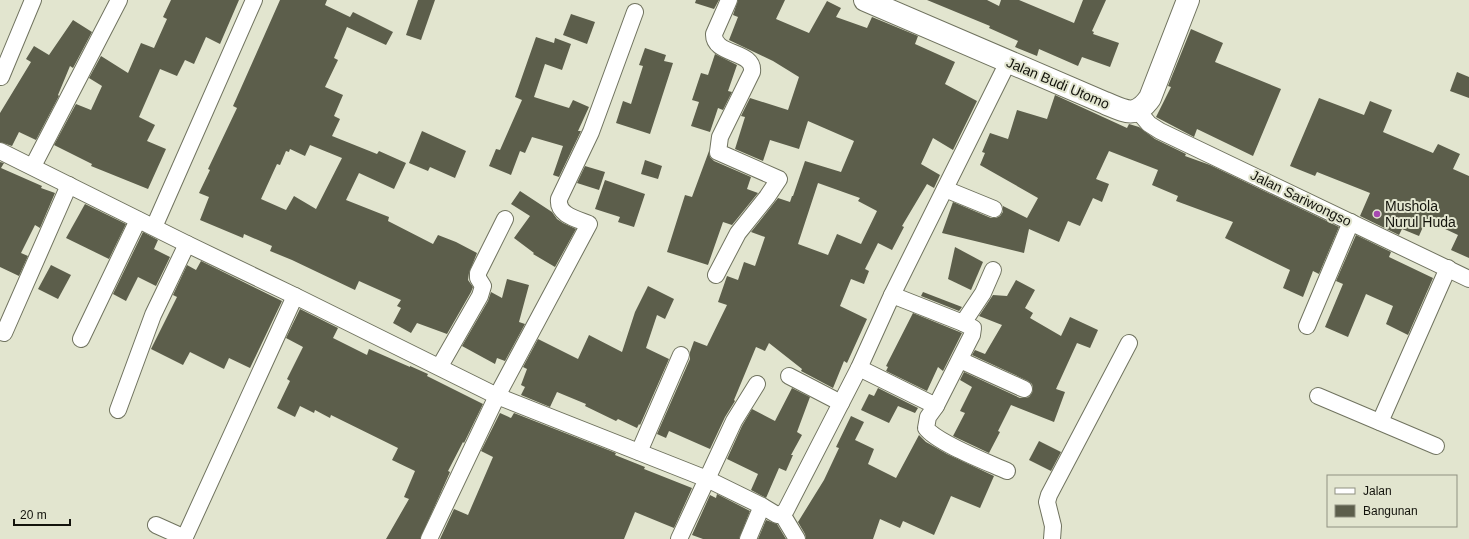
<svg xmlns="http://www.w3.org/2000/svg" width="1469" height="539" font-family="Helvetica,sans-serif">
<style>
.building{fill:#5c5e4b;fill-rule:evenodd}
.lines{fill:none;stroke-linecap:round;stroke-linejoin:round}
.street-casing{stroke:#70735f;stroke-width:18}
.secondary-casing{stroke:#70735f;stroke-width:24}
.street{stroke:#fff;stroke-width:16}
.secondary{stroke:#fff;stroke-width:22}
.poi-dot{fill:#a749b2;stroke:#e2e5cf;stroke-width:1.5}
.labels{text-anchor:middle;stroke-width:4;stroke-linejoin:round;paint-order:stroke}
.street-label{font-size:14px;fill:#13130c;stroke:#e2e5cf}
.poi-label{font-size:14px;fill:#13130c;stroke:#e2e5cf;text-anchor:start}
</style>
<rect width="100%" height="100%" fill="#e2e5cf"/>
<g class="building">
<path d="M171,0H239L220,44L206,37L194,64L185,60L177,76L160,69L139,117L155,125L147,141L166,149L148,189L91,166L92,164L54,145L76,104L91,110L102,86L89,78L101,56L128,73L141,43L154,48L167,19L163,17Z"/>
<path d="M280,0H327L325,5L350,17L353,12L393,32L386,45L347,27L334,58L338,60L325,87L343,95L334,116L340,119L332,136L377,154L379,151L406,163L394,189L359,173L346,200L389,217L388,221L433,244L438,235L456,242L477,253L469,273L468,280L473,287L471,292L447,334L417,323L411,333L393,323L401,308L397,306L401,300L359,281L355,290L292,260L270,251L272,246L244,234L243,238L200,220L209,197L199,193L210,170L208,169L237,108L233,106ZM310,145L342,158L316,209L294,196L286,210L261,199L277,164L280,165L286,151L289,152L290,149L305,156Z"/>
<path d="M418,0H435L421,40L406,35Z"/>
<path d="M696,0H719L714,9L695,3Z"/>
<path d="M738,0H785L776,19L809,33L827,1L841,8L836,17L867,28L872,17L918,36L915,44L955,62L945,84L977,101L953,150L933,138L921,164L940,175L934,188L927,184L902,226L904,227L892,250L878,243L865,269L869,271L864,284L851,279L840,306L867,319L847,363L844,361L833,388L801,371L802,369L769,343L765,351L756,347L734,400L735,401L725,417L710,449L669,431L666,438L657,434L690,359V352L694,341L707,346L727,305L718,302L727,276L738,280L744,262L755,266L765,237L751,232L778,198L790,202L792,196H793L805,161L841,172L854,141L808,121L799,149L770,140L763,161L735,149L745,117L741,116L750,98L788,110L799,77L773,61L729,40L738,17L733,15ZM818,183L860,198L858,201L877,211L861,244L837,234L828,255L798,244Z"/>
<path d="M927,0H987L999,6L1001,0H1019L1074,23L1083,0H1106L1092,31L1094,32L1093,34L1119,43L1110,67L1082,57L1078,66L1039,49L1037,56L1015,47L1018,41L989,28L990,26Z"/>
<path d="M571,14L595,22L587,44L563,35Z"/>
<path d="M73,20L92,32L73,68L70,66L58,95L59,96L36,140L19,132L12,146L0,142V113L31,62L26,59L34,46L49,55Z"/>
<path d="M1191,29L1223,43L1215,62L1281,89L1253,156L1197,129L1194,137L1156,117L1171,87L1168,86Z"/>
<path d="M536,37L554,43L555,38L571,44L562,70L545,64L534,97L569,108L573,100L589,107L578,131H581L559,177L553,175L563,146L532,137L525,153L520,151L511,175L489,166L496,149L500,150L522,100L515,97Z"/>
<path d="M645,48L666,55L664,61L673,63L650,134L616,123L623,101L631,104L643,66L639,65Z"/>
<path d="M715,54L737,65L728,91L732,92L723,110L718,108L710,132L691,126L699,102L692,100L701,73L708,75Z"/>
<path d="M1457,72L1469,77V98L1450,91Z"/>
<path d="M1055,95L1127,128L1129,124L1139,127L1155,139L1186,154L1185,156L1210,165L1339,227L1319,274L1313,271L1303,297L1283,288L1290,270L1225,238L1233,222L1176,201L1178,196L1152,185L1158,170L1109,151L1096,179L1109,184L1102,202L1093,198L1080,226L1068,221L1059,242L1029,229L1024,253L942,233L953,202L991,218H996L1000,216L1003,212V206L1027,218L1038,198L980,165L985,153L982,152L990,133L1008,139L1017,110L1047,119Z"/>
<path d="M1319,98L1364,115L1370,101L1392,110L1383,132L1433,153L1438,144L1460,154L1453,169L1469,176V258L1451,250L1458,235L1426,220L1419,236L1402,229L1399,235L1360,216L1370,193L1317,172L1315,176L1290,166Z"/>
<path d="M422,131L466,151L455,178L430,167L428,171L409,163Z"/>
<path d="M709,151L710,157L714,161L751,177L747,189L758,193L732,225L723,222L708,265L667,252L685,195L692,197Z"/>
<path d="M645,160L662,166L658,179L641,174Z"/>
<path d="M0,162L4,163L1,168L42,186L41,188L55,193L40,228L35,225L21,253L28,256L19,276L0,267Z"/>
<path d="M585,166L605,172L599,190L577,183Z"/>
<path d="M605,180L645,194L634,227L618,222L620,217L595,209Z"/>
<path d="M520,191L552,212L557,219L563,223L576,229L555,267L533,254L534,253L514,238L530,216L511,204Z"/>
<path d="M85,204L126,224L109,259L66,238Z"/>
<path d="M143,232L158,240L154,249L170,257L156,286L138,277L126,301L113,294Z"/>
<path d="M1356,235L1391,252L1389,257L1433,278L1408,335L1386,324L1393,306L1366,294L1348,337L1325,327L1343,284L1336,281Z"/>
<path d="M955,247L983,262L971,290L948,279Z"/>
<path d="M201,261L282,301L250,368L229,358L224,369L190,352L183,365L151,349L177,297L173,295L187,265L196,270Z"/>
<path d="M51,265L71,275L58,299L38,289Z"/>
<path d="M507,279L529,285L519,322L525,324L505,361L497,358L495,364L462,346L488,301L491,292L502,298Z"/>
<path d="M1016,280L1035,290L1025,308L1033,313L1030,318L1061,336L1070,317L1098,330L1090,348L1077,343L1056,389L1065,392L1054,422L1011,405L998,431L1000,432L989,453L953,436L965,413L960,411L972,387L960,380L964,372L1020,398H1025L1029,397L1032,393L1033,388L1032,384L1028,381L972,355L975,350L985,354L1002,325L979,316L993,295L1007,296Z"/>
<path d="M648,286L674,299L665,319L657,315L646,348L669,359L640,425L639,424L637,428L618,419L616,421L585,406L586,404L557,392L550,407L521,395L525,387L521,385L527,369L523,367L538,339L578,359L589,335L622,352L635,312Z"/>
<path d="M923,292L962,307L959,311L921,296Z"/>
<path d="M300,309L338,328L333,338L367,355L369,349L410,367V366L428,374L427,376L483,404L464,443L463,442L448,471L450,472L420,539H386L409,499L404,497L415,471L392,460L398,448L331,415L330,418L315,410L314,413L300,406L295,417L277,408L290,381L287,379L303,347L286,338Z"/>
<path d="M913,313L962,333L943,371L938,367L927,391L886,371L888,367L886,366Z"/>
<path d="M792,388L810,397L797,432L802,435L791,455H793L786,471L779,468L766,498L751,490L758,474L727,459L742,426L752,409L775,421Z"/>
<path d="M878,388L918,408L915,413L898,406L889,423L861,410L869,394L874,396Z"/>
<path d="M500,413L511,418L514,413L616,453L615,455L645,467L644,469L692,488L674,528L635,512L624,539H440L454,509L468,515L493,457L481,451Z"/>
<path d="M851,416L864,422L855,440L874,449L868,464L896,478L919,435L926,442L947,454L994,476L980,508L951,496L934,535L903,521L900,528L880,519L873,539H806L805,534L798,522L824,480L839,448L836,447Z"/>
<path d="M1039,441L1061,452L1051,471L1029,460Z"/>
<path d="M717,494L750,511L739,539H703L692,535L710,495L716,498Z"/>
<path d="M766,520L777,524L786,539H758Z"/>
</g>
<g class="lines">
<g class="street-casing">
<g id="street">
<path d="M1,77L33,0"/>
<path d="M1138,111L1149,124L1160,131L1469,279"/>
<path d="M0,151L187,244L295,296L497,396L707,479L762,506L777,515L782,514"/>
<path d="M33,166L119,0"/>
<path d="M945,189L994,209"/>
<path d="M154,227L254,0"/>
<path d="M716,275L738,233L767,197L779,179L718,152L720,137L752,72C755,50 713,56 714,34L729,0"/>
<path d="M963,323L983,293L993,270"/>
<path d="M1307,326L1351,222"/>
<path d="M4,333L69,185"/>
<path d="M81,339L138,220"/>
<path d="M960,360L1024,389"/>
<path d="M440,366L480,296L483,286L478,278V273L505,219"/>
<path d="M859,368L936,406L972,335L973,328L963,323L892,295"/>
<path d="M789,376L841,403"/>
<path d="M1318,396L1436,446"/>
<path d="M936,406L928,417L926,428C937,443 987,462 1007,471"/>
<path d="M118,410L153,315L187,244"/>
<path d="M1380,422L1448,268"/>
<path d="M639,452L681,355"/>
<path d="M782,514L786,510L859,368L892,295L1008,62"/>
<path d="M782,514L797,539"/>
<path d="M156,525L185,538"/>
<path d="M184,539L295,296"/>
<path d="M429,539L497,396L589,224C577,219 557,215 559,199L591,132L635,12"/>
<path d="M679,539L734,421L757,384"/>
<path d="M748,539L762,506"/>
<path d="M1052,539L1053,526L1047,502L1049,495L1129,343"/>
</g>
</g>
<g class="secondary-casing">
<path id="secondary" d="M865,0L1105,103C1125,111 1135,119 1150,98L1188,0"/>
</g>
<use href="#street" class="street"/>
<use href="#secondary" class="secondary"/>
</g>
<circle class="poi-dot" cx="1377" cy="214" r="4"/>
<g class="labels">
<g class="street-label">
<text transform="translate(1058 83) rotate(23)" y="5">Jalan Budi Utomo</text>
<text transform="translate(1301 198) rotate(26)" y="5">Jalan Sariwongso</text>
</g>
<g class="poi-label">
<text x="1385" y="211">Mushola<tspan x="1385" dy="16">Nurul Huda</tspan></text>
</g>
</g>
<rect x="1327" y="475" width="130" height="52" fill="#e2e5cf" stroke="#8f9181"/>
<rect x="1335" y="488" width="20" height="6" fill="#ffffff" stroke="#8f9181"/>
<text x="1363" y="495" font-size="12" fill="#13130c">Jalan</text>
<rect x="1335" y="505" width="20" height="12" fill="#5c5e4b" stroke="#8f9181"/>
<text x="1363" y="515" font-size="12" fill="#13130c">Bangunan</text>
<path d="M14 519v6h56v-6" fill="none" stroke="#13130c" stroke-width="2"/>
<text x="20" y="519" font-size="12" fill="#13130c" stroke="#e2e5cf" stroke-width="3" paint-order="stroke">20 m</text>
</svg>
